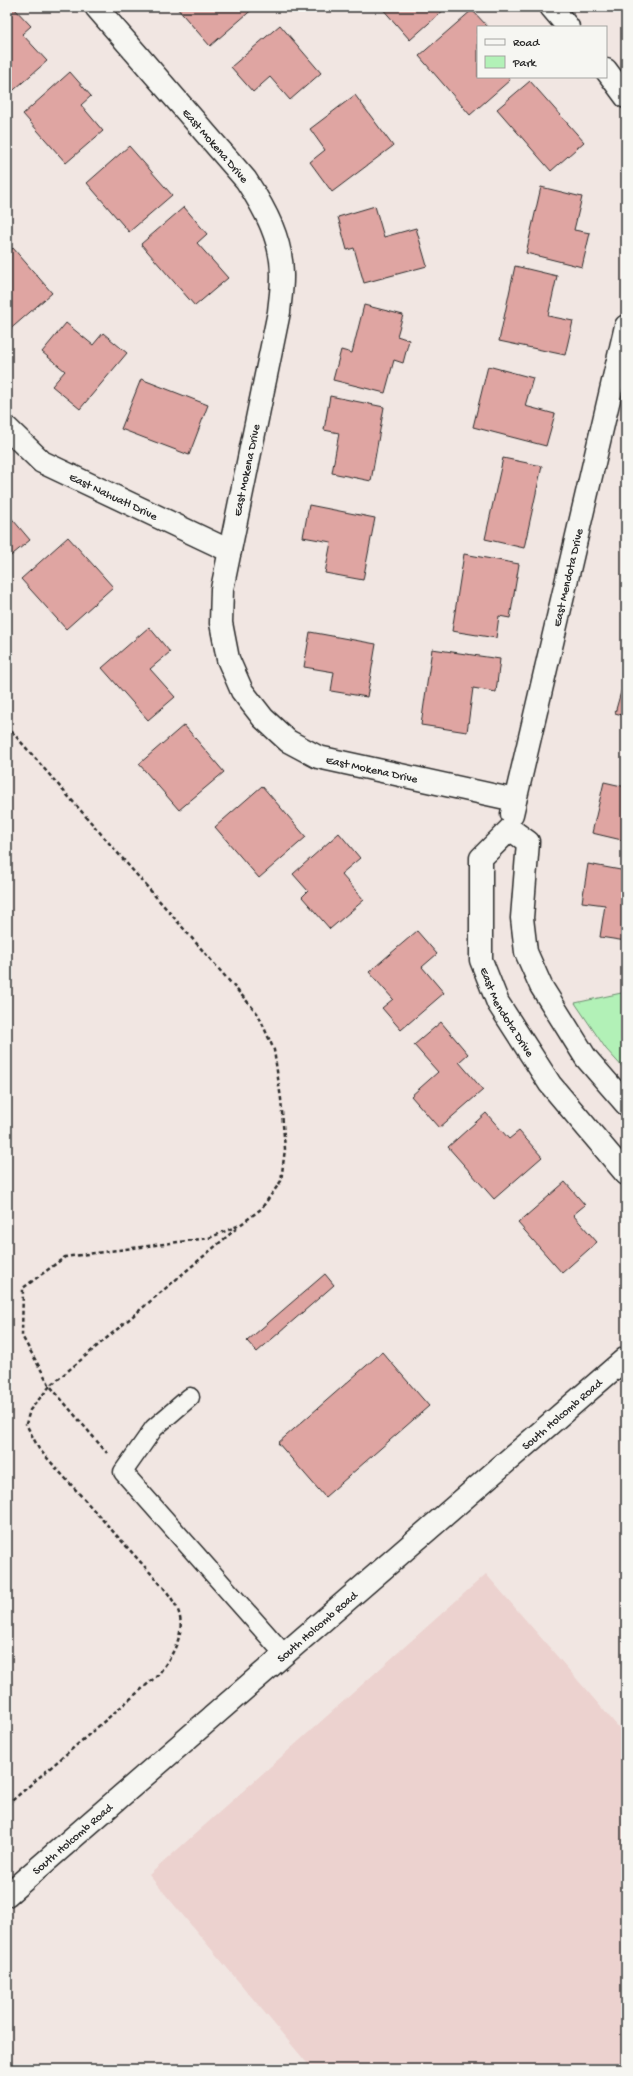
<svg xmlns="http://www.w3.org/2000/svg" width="633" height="2076" font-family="'Gochi Hand',sans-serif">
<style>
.built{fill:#ecd2cf}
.green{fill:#b2f1b7;stroke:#6e8e71}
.building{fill:#dfa5a2;stroke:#2b2b2b}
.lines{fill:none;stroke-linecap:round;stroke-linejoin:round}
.service-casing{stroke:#2b2b2b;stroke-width:21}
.minor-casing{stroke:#2b2b2b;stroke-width:25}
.tertiary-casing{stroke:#2b2b2b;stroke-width:25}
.path{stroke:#2b2b2b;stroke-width:2.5;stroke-dasharray:4 3;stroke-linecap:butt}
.service{stroke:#f6f6f2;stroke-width:18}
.minor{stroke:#f6f6f2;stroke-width:22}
.tertiary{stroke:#f6f6f2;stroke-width:22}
.labels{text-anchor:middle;stroke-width:4;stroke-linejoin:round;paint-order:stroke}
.street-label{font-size:12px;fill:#2b2b2b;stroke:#f6f6f2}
</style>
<rect width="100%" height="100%" fill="#f1e6e2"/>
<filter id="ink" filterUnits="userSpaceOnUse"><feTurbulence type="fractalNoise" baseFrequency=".025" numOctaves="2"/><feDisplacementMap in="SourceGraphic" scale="8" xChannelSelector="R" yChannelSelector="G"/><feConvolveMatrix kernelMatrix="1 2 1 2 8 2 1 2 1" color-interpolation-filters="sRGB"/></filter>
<g filter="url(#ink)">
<path class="built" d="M486,1574L626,1736V2069H312L149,1875Z"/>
<path class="green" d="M626,992V1071L606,1049L575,1003Z"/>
<g class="building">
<path d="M7,7H13L31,26L22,34L47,61L7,96Z"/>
<path d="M176,7H255L210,46Z"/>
<path d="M381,7H447L410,40Z"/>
<path d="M472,10L488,27H478V77H508L510,80L470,115L419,56Z"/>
<path d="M280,25L321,73L290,100L270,77L253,92L231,67Z"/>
<path d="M70,72L91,96L81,105L103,131L66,163L23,114Z"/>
<path d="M530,81L584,142L551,171L497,109Z"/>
<path d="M355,95L393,146L332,192L310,162L325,150L310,129Z"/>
<path d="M129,146L172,195L129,232L87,183Z"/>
<path d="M541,187L582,197L574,230L590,233L582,267L526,253Z"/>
<path d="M375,206L384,237L416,228L427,266L364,283L354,248L347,250L338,217Z"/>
<path d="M184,207L207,234L197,243L228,278L195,306L141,244Z"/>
<path d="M13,248L52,293L7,332V254Z"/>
<path d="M515,266L557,276L548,316L573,321L565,355L499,341Z"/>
<path d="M364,305L403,315L397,336L409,340L403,363L394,360L385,393L333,380L341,350L352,353Z"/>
<path d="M66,323L93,345L103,333L127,353L80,409L52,386L65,371L42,352Z"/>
<path d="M488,366L533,378L525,406L555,414L546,446L473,427Z"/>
<path d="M141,379L208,405L189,455L121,429Z"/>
<path d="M330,396L384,407L371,481L332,473L339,433L324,430Z"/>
<path d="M503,458L542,466L524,548L485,539Z"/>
<path d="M309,505L375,518L363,580L325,573L331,542L303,537Z"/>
<path d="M8,514L30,540L7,559V515Z"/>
<path d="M68,537L113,587L66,629L21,579Z"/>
<path d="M464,554L519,564L510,618L499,616L496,638L452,631Z"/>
<path d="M149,627L170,652L150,669L175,697L148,720L102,668Z"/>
<path d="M310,632L376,644L367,697L331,691L334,672L304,667Z"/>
<path d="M432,649L500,659L496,692L473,688L467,732L421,725Z"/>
<path d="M624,681H626V716L615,713Z"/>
<path d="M184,725L224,772L179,810L139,764Z"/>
<path d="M604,782L626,787V841L592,833Z"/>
<path d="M262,786L306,837L259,878L215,827Z"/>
<path d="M339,833L360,858L341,874L364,900L330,929L302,897L308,891L293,874Z"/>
<path d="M588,864L626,871V941L600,937L605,905L582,902Z"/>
<path d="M417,931L437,954L422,967L444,993L401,1030L382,1008L393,999L369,972Z"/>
<path d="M441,1022L468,1054L459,1062L483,1090L439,1128L411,1096L438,1072L414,1045Z"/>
<path d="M486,1113L509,1139L519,1131L542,1157L494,1199L448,1147Z"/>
<path d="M565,1182L585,1205L573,1215L597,1242L562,1273L518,1223Z"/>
<path d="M325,1274L334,1285L257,1352L247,1341Z"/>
<path d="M382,1352L429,1406L325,1497L278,1443Z"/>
</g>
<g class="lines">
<g class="service-casing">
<path id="service" d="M190,1397L154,1428L123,1472L284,1654"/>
</g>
<g class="minor-casing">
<g id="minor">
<path id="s1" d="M96,7L246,180C265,209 283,241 282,278C282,289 280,301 279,312L222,589L221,623L228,659L242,691L263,718L288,741L318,757L515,800"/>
<path d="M551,7L568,27"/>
<path d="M606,70L626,97"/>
<path id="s2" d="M7,428L42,462L230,551"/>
<path id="s3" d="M512,814L626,326"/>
<path id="s4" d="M626,1104L586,1058L541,986L526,952L522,918L528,842L510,829L481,858V960L498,1003L550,1084L626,1174"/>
</g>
</g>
<g class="tertiary-casing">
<g id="tertiary">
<path id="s5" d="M7,1895L626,1358"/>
</g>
</g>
<g class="path">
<path d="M7,726L258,1014L274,1050L281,1099L285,1149L281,1181L261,1209L240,1225L209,1238L65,1257L23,1288L22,1336L50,1386L107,1453"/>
<path d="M7,1805L158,1675C172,1656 188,1632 177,1608C173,1600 168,1593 163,1587L39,1449L26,1424L30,1410L50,1386L237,1228"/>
</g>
<use href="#service" class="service"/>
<use href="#minor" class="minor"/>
<use href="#tertiary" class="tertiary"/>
</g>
</g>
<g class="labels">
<g class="street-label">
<text dy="4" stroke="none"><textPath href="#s1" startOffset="183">East Mokena Drive</textPath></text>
<text transform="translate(246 470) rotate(-78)" y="4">East Mokena Drive</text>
<text dy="4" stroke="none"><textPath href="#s2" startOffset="128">East Nahuatl Drive</textPath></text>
<text dy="4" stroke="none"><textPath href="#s3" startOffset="243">East Mendota Drive</textPath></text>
<text dy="4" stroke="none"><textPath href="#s1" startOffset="915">East Mokena Drive</textPath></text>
<text dy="4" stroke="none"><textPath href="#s4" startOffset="517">East Mendota Drive</textPath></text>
<text dy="4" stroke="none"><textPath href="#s5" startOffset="734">South Holcomb Road</textPath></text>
<text dy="4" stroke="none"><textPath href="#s5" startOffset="410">South Holcomb Road</textPath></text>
<text dy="4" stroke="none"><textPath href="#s5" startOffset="86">South Holcomb Road</textPath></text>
</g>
</g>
<rect width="633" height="2076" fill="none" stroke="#f6f6f2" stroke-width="24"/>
<rect x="12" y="12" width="609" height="2052" fill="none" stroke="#2b2b2b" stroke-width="1.5" filter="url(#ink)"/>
<rect x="477" y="26" width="130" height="52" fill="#f6f6f2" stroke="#a5a5a2"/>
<rect x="485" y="39" width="20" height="6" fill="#f6f6f2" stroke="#a5a5a2"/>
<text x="513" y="46" font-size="12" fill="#2b2b2b">Road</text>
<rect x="485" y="56" width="20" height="12" fill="#b2f1b7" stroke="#a5a5a2"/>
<text x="513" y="66" font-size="12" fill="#2b2b2b">Park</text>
</svg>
